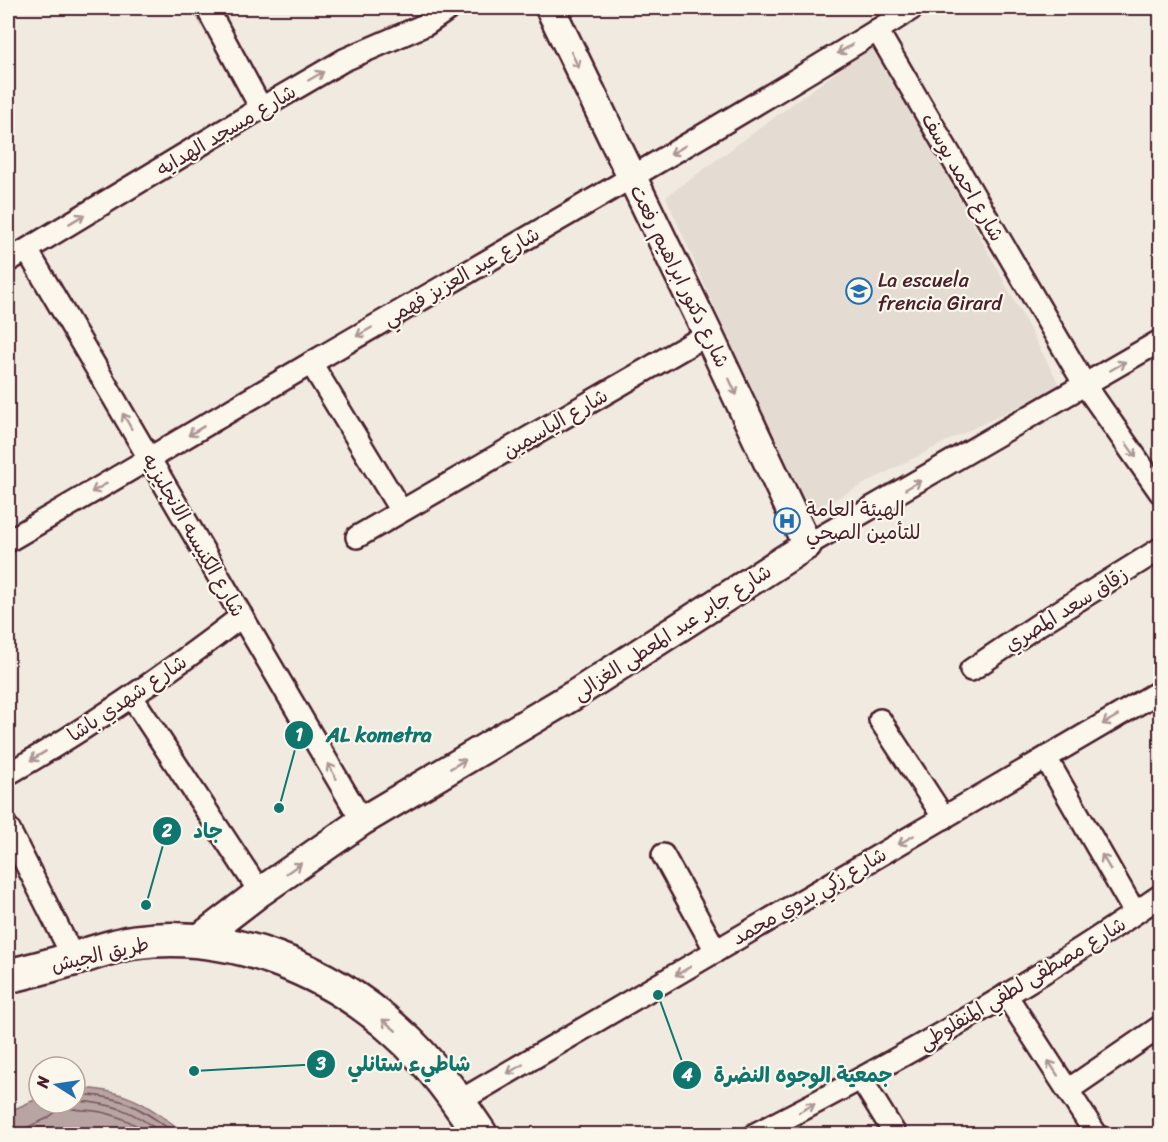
<svg xmlns="http://www.w3.org/2000/svg" width="1168" height="1142" font-family="Sriracha,'Playpen Sans Arabic',sans-serif">
<style>
.built{fill:#e4dbd2}
.water{fill:#b8a4a2;stroke:#8c6f72;stroke-width:1.5}
.lines{fill:none;stroke-linecap:round;stroke-linejoin:round}
.shore{stroke:#76545b;stroke-width:1.5}
.street-casing{stroke:#4a1f2b;stroke-width:26}
.secondary-casing{stroke:#4a1f2b;stroke-width:33}
.highway-casing{stroke:#4a1f2b;stroke-width:38}
.street{stroke:#fbf7ec;stroke-width:21}
.secondary{stroke:#fbf7ec;stroke-width:28}
.highway{stroke:#fbf7ec;stroke-width:33}
.oneway{stroke:#ab9695}
.labels{text-anchor:middle;stroke-width:4.5;stroke-linejoin:round;paint-order:stroke}
.street-label{font-size:20px;fill:#4a1f2b;stroke:#fbf7ec}
.poi-label{font-size:20px;fill:#4a1f2b;stroke:#fbf7ec;text-anchor:start}
.leader{fill:none;stroke:#0f766e;stroke-width:2}
.callout-dot{fill:#0f766e;stroke:#fbf7ec;stroke-width:2}
.mark-label{font-size:18px;text-anchor:middle;font-weight:bold;fill:#fff}
.callout-label{font-size:21px;text-anchor:middle;font-weight:bold;fill:#0f766e;stroke:#fbf7ec;stroke-width:4.5;stroke-linejoin:round;paint-order:stroke}
</style>
<rect width="100%" height="100%" fill="#f0eae0"/>
<filter id="ink" filterUnits="userSpaceOnUse"><feTurbulence type="fractalNoise" baseFrequency=".0167" numOctaves="2"/><feDisplacementMap in="SourceGraphic" scale="12" xChannelSelector="R" yChannelSelector="G"/><feConvolveMatrix kernelMatrix="1 2 1 2 8 2 1 2 1" color-interpolation-filters="sRGB"/></filter>
<g filter="url(#ink)">
<path class="built" d="M876,43L1060,386L943,443L806,514L666,197Z"/>
<path class="water" d="M75,1088C127,1089 146,1104 186,1134H8V1112L39,1098V1103H75Z"/>
<g class="lines">
<g class="shore">
<path d="M75,1094C123,1096 138,1106 176,1134"/>
<path d="M75,1101C114,1103 133,1111 163,1134"/>
<path d="M8,1133L17,1132L48,1118L62,1106C73,1111 83,1109 95,1111C115,1114 133,1122 149,1134"/>
</g>
<g class="street-casing">
<g id="street">
<path d="M207,8L261,108"/>
<path d="M877,30L1085,385L1160,492"/>
<path d="M27,250L362,821"/>
<path d="M8,261L253,113L344,60L427,24L450,8"/>
<path d="M311,363L401,511"/>
<path d="M357,537L708,334"/>
<path d="M8,541C110,482 211,422 313,362C514,245 716,131 913,8"/>
<path d="M807,545L1160,341"/>
<path d="M971,670L1038,625L1160,549"/>
<path d="M132,697L260,892"/>
<path d="M880,720L944,818"/>
<path d="M1046,758L1135,913"/>
<path d="M8,774C90,727 167,674 242,616"/>
<path d="M8,828L74,959"/>
<path d="M663,855L716,951"/>
<path d="M1006,995L1096,1134"/>
<path d="M861,1079L895,1134"/>
<path d="M1068,1090L1160,1027"/>
<path d="M458,1102L1160,691"/>
<path d="M755,1134C895,1063 1031,985 1160,896"/>
</g>
</g>
<g class="secondary-casing">
<path id="secondary" d="M196,941L260,892L362,821L574,695L807,545L708,334L550,8"/>
</g>
<g class="highway-casing">
<path id="highway" d="M8,976C30,971 52,965 73,959C94,953 114,945 135,942C229,929 328,969 397,1032C430,1061 456,1098 480,1134"/>
</g>
<use href="#street" class="street"/>
<use href="#secondary" class="secondary"/>
<use href="#highway" class="highway"/>
</g>
<defs><path id="oneway-shaft" d="M-6 0H5M1.5-3L5.5 0L1.5 3" fill="none" stroke-width="1.6" stroke-linecap="round" stroke-linejoin="round" transform="scale(1.5)"/></defs>
<g class="oneway">
<use href="#oneway-shaft" transform="translate(845 49) rotate(149)"/>
<use href="#oneway-shaft" transform="translate(575 60) rotate(64)"/>
<use href="#oneway-shaft" transform="translate(316 76) rotate(-30)"/>
<use href="#oneway-shaft" transform="translate(678 150) rotate(149)"/>
<use href="#oneway-shaft" transform="translate(77 219) rotate(-31)"/>
<use href="#oneway-shaft" transform="translate(364 332) rotate(150)"/>
<use href="#oneway-shaft" transform="translate(1118 366) rotate(-30)"/>
<use href="#oneway-shaft" transform="translate(733 387) rotate(65)"/>
<use href="#oneway-shaft" transform="translate(127 421) rotate(-120)"/>
<use href="#oneway-shaft" transform="translate(196 431) rotate(149)"/>
<use href="#oneway-shaft" transform="translate(1131 450) rotate(55)"/>
<use href="#oneway-shaft" transform="translate(913 485) rotate(-30)"/>
<use href="#oneway-shaft" transform="translate(99 488) rotate(150)"/>
<use href="#oneway-shaft" transform="translate(1110 720) rotate(150)"/>
<use href="#oneway-shaft" transform="translate(38 756) rotate(149)"/>
<use href="#oneway-shaft" transform="translate(458 764) rotate(-31)"/>
<use href="#oneway-shaft" transform="translate(332 771) rotate(-120)"/>
<use href="#oneway-shaft" transform="translate(906 840) rotate(150)"/>
<use href="#oneway-shaft" transform="translate(1106 862) rotate(-120)"/>
<use href="#oneway-shaft" transform="translate(294 868) rotate(-35)"/>
<use href="#oneway-shaft" transform="translate(683 971) rotate(150)"/>
<use href="#oneway-shaft" transform="translate(389 1025) rotate(-140)"/>
<use href="#oneway-shaft" transform="translate(1053 1068) rotate(-123)"/>
<use href="#oneway-shaft" transform="translate(515 1069) rotate(150)"/>
<use href="#oneway-shaft" transform="translate(807 1108) rotate(-28)"/>
</g>
</g>
<defs>
<g id="school-ring" transform="scale(1.35)"><circle r="9.5" fill="#fbf7ec" stroke="#1f6fb2" stroke-width="1.5"/><path d="M0-5L7-2L0 1L-7-2ZM-4 1L0 2.5L4 1V4Q0 6-4 4Z" fill="#1f6fb2"/></g>
<g id="hospital-ring" transform="scale(1.35)"><circle r="9.5" fill="#fbf7ec" stroke="#1f6fb2" stroke-width="1.5"/><path d="M-5-5h3v3.5h4V-5h3V5h-3V1.5h-4V5h-3Z" fill="#1f6fb2"/></g>
</defs>
<g fill-rule="evenodd">
<use href="#school-ring" x="859" y="291"/>
<use href="#hospital-ring" x="787" y="521"/>
</g>
<g class="labels">
<g class="street-label">
<text transform="translate(226 130) rotate(-31)" y="7">شارع مسجد الهدايه</text>
<text transform="translate(963 177) rotate(60)" y="7">شارع احمد يوسف</text>
<text transform="translate(461 276) rotate(-30)" y="7">شارع عبد العزيز فهمي</text>
<text transform="translate(680 276) rotate(64)" y="7">شارع دكتور ابراهيم رفعت</text>
<text transform="translate(555 423) rotate(-30)" y="7">شارع الياسمين</text>
<text transform="translate(194 535) rotate(60)" y="7">شارع الكنيسه الانجليزيه</text>
<text transform="translate(1066 609) rotate(-32)" y="7">زقاق سعد المصري</text>
<text transform="translate(672 632) rotate(-33)" y="7">شارع جابر عبد المعطى الغزالى</text>
<text transform="translate(127 698) rotate(-34)" y="7">شارع شهدي باشا</text>
<text transform="translate(809 896) rotate(-30)" y="7">شارع زكي بدوي محمد</text>
<text transform="translate(100 954) rotate(-13)" y="7">طريق الجيش</text>
<text transform="translate(1022 983) rotate(-31)" y="7">شارع مصطفى لطفي المنفلوطى</text>
</g>
<g class="poi-label">
<text x="878" y="287">La escuela<tspan x="878" dy="23">frencia Girard</tspan></text>
<text x="806" y="516">الهيئة العامة<tspan x="806" dy="23">للتأمين الصحي</tspan></text>
</g>
</g>
<path class="leader" d="M279 808L299 735M146 905L167 831M194 1071L321 1064M658 995L687 1075"/>
<g class="callout-dot">
<circle cx="279" cy="808" r="6"/>
<circle cx="146" cy="905" r="6"/>
<circle cx="194" cy="1071" r="6"/>
<circle cx="658" cy="995" r="6"/>
<circle cx="299" cy="735" r="15"/>
<circle cx="167" cy="831" r="15"/>
<circle cx="321" cy="1064" r="15"/>
<circle cx="687" cy="1075" r="15"/>
</g>
<g class="mark-label">
<text x="299" y="741">1</text>
<text x="167" y="837">2</text>
<text x="321" y="1070">3</text>
<text x="687" y="1081">4</text>
</g>
<g class="callout-label">
<text x="379" y="742">AL kometra</text>
<text x="208" y="838">جاد</text>
<text x="409" y="1071">شاطيء ستانلي</text>
<text x="803" y="1082">جمعية الوجوه النضرة</text>
</g>
<rect width="1168" height="1142" fill="none" stroke="#fbf7ec" stroke-width="30"/>
<rect x="15" y="15" width="1138" height="1112" fill="none" stroke="#4a1f2b" stroke-width="2" filter="url(#ink)"/>
<g transform="translate(57 1085) rotate(282)"><circle r="28" fill="#fbf7ec" stroke="#b4a19f" stroke-width="1.5"/>
<path d="M0-4.5L10 22L0 15L-10 22Z" fill="#1f6fb2"/>
<text y="-9" font-size="16" font-weight="bold" text-anchor="middle" fill="#4a1f2b">N</text>
</g>
</svg>
